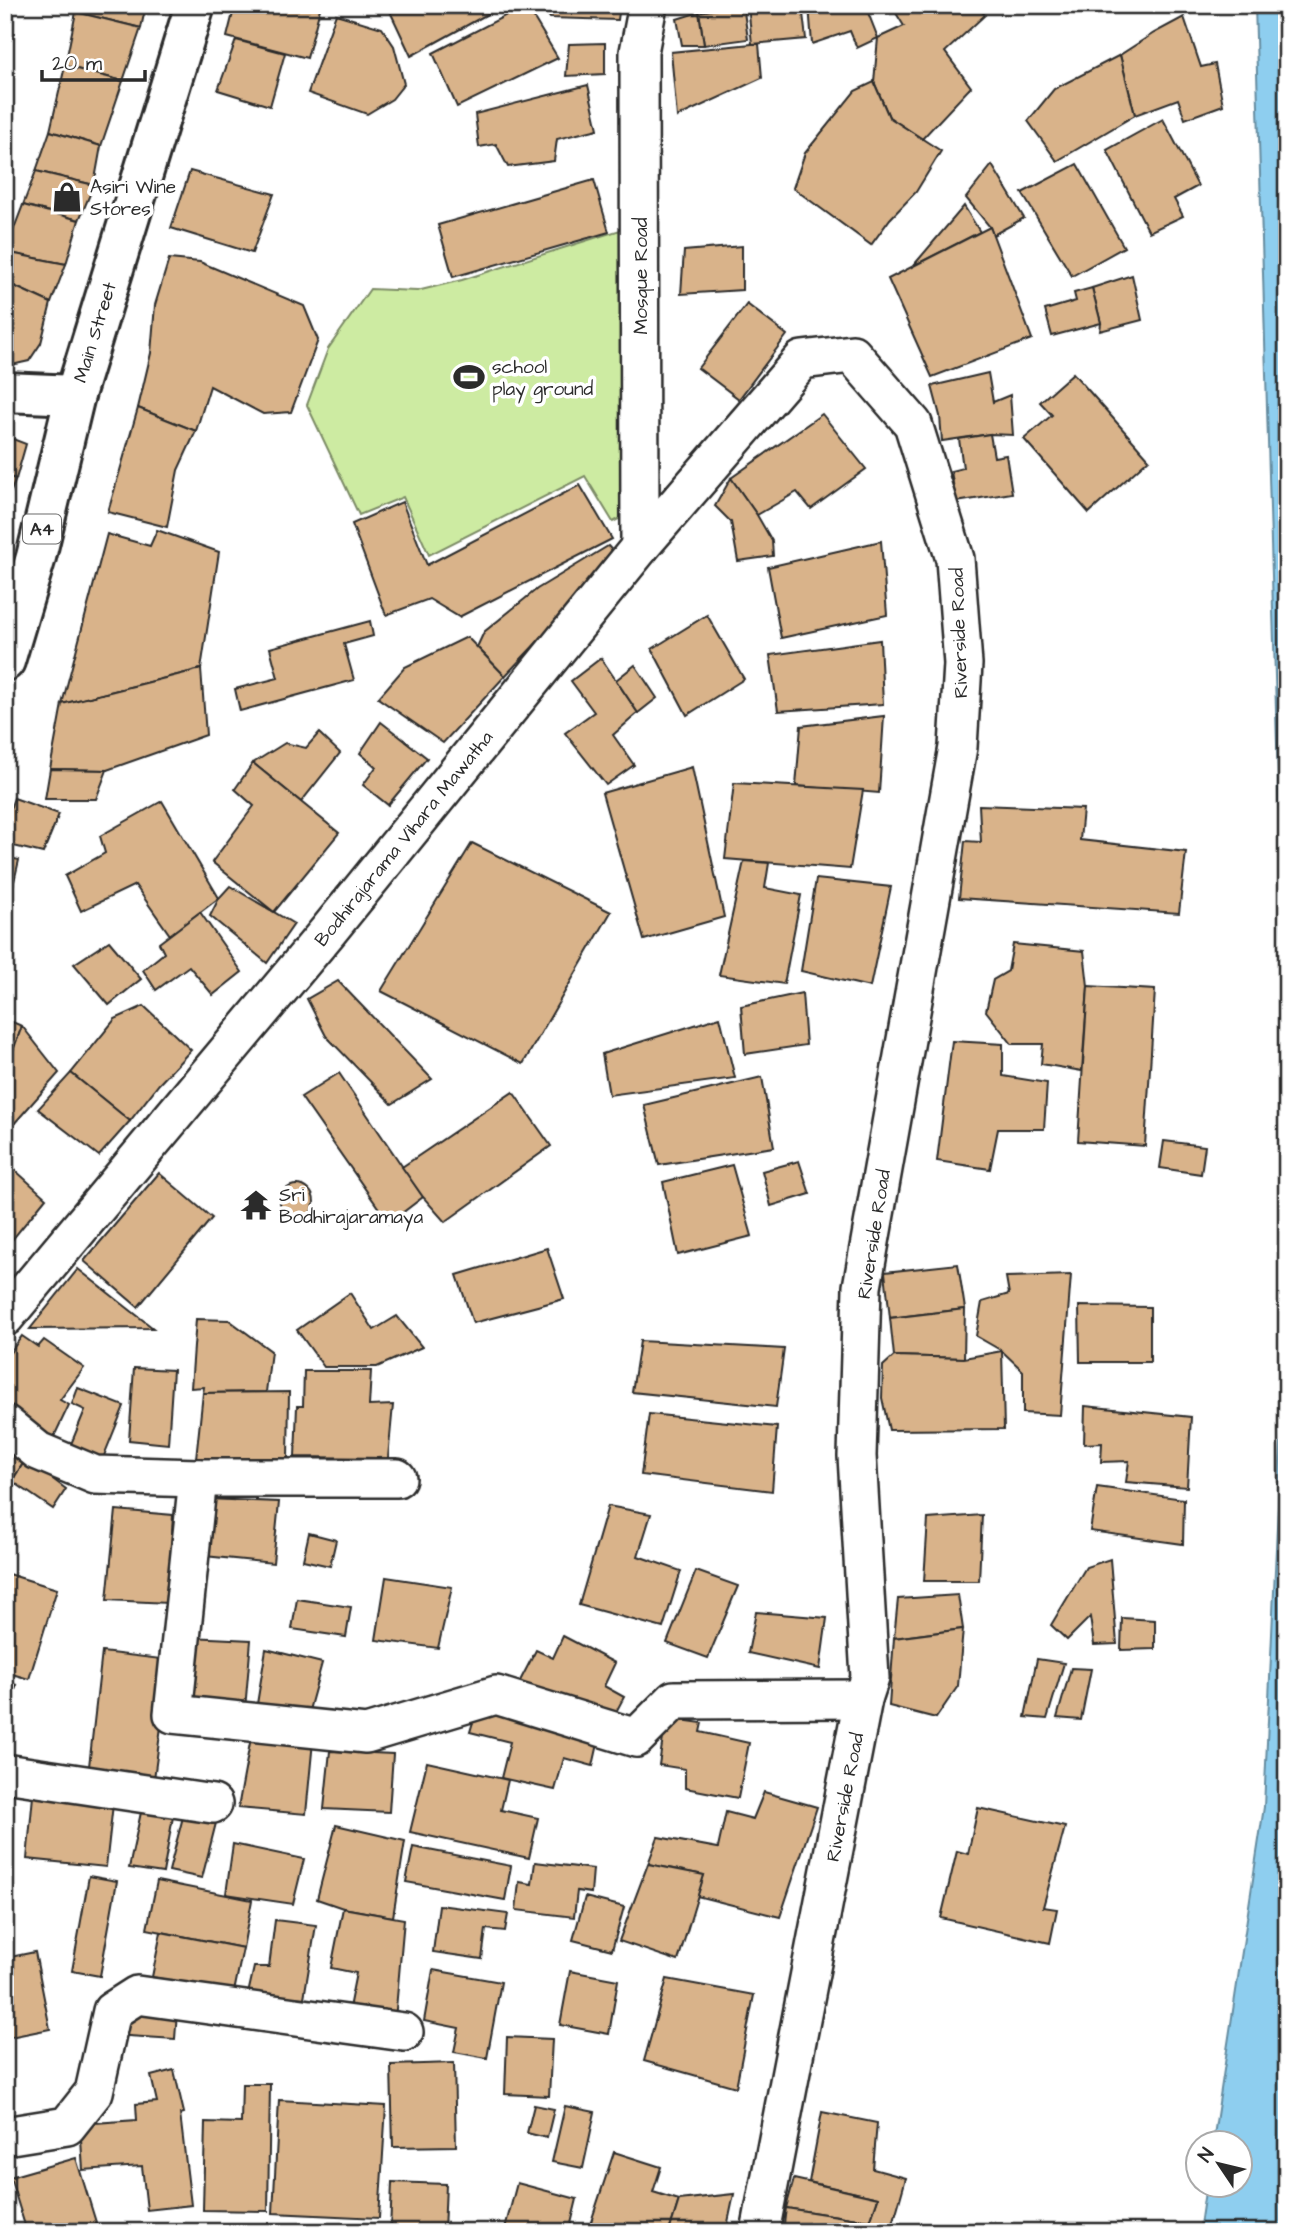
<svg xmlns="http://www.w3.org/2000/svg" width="1292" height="2237" font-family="'Architects Daughter',sans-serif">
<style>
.green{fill:#cdeba2;stroke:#7c8b66;stroke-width:2}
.water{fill:#8eceef;stroke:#668da1;stroke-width:2}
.building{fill:#d9b38a;stroke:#2b2b2b;stroke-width:2}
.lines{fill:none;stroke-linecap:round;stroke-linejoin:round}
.street-casing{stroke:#2b2b2b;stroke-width:42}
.primary-casing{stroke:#2b2b2b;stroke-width:44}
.highway-casing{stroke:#2b2b2b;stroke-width:44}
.street{stroke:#fff;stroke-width:37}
.primary{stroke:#fff;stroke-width:38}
.highway{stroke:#fff;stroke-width:38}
.labels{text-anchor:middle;stroke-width:7;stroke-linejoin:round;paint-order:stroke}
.shield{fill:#fff;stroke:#6b6b6b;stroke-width:2}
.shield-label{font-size:18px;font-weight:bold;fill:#2b2b2b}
.poi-label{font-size:19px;fill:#2b2b2b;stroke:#fff;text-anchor:start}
.street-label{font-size:19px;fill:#2b2b2b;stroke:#fff}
</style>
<rect width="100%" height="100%" fill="#fff"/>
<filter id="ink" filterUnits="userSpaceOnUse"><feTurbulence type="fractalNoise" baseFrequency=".0143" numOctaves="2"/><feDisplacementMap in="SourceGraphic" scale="14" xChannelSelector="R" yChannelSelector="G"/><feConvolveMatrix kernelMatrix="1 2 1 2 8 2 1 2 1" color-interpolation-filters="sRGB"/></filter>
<g filter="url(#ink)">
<path class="green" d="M620,230L621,518L613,522L585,476L429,555L403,497L359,515L307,405L328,349L370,289L417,291L462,280Z"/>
<g class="water">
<path d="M1255,5H1287V1079Z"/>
<path d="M1287,1311V2232H1199L1206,2185L1240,2184V2142H1213L1264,1807Z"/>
</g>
<g class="building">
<path d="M78,5H146L141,28L76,12Z"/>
<path d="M235,5H321L307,58L227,37Z"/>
<path d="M387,5H504L411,56Z"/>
<path d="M526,5L558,58L457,107L433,53Z"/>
<path d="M542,5H620L618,20L550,18Z"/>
<path d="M743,5L748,39L704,45L699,12Z"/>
<path d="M748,5H802L806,39L752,44Z"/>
<path d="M809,5H865L878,38L857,48L850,31L812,44Z"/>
<path d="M891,5H976L985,15L945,52L971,87L922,139L889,117L874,82L878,38L904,26Z"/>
<path d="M76,12L141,28L123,81L65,66Z"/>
<path d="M699,12L704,45H682L677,19Z"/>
<path d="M336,14L382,28L394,46L404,84L392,99L367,114L308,93Z"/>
<path d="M1184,17L1201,67L1215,64L1223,105L1185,119L1178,99L1135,115L1120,55L1154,33Z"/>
<path d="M236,40L285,53L270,106L218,90Z"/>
<path d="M605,43V74L566,76L569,44Z"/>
<path d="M752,44H759L762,78L677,117L671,52Z"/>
<path d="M1120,55L1135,115L1057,161L1028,121L1054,89Z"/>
<path d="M65,66L123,81L101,146L50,131Z"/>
<path d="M874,82L889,117L941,151L916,192L890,219L871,245L793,188L805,153L855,91Z"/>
<path d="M588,85L598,129L557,139L554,161L508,167L496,144L479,147L475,114Z"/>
<path d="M1163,119L1198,186L1174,199L1183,216L1149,232L1107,150Z"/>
<path d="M50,131L101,146L94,185L36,171Z"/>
<path d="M1077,164L1124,247L1072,276L1022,193Z"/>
<path d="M992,165L1024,218L993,235L990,227L966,198Z"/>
<path d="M36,171L94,185L79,220L23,205Z"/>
<path d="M190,171L274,194L252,253L171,228Z"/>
<path d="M594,180L609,232L453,277L438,225Z"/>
<path d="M23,205L79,220L66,264L5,252Z"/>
<path d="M964,206L980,232L913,266Z"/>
<path d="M990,227L1032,339L932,377L888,279Z"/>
<path d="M742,246V290L681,294L684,251Z"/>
<path d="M5,252L66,264L51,303L5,282Z"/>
<path d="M169,259L200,262L304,306L318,340L291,412L263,414L210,386L196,431L138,408L151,353L155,305Z"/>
<path d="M1132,275L1142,320L1100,331L1101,323L1092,288Z"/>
<path d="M5,282L51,303L41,343L29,361L12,365L5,360Z"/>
<path d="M1092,288L1101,323L1052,336L1045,310L1076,301L1074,293Z"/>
<path d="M747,304L787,335L739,399L698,368Z"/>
<path d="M988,373L993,402L1010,395L1013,435L990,434L942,441L940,416L932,386Z"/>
<path d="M1073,373L1149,459L1089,513L1024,439L1052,415L1040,402Z"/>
<path d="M138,408L196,431L178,470L167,527L108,512Z"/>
<path d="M822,414L866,469L811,509L797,492L757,515L731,478Z"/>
<path d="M990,434L994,457L1006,455L1012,493L956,502L951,471L963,468L959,439Z"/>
<path d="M5,436L26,444L16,479L5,476Z"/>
<path d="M5,476L16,479L5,506Z"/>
<path d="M731,478L757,515L772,541L773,556L738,561L731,522L715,506Z"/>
<path d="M580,485L612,539L459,617L429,599L386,615L352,524L402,502L427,565Z"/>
<path d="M157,530L219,552L201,669L62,704L107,534L150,546Z"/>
<path d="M881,541L887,615L781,638L768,567Z"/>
<path d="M608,546L618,557L505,676L477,647L484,632L537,589Z"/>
<path d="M707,615L744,679L687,715L652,649Z"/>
<path d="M370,621L373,636L344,644L354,680L240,711L235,689L278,678L270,648Z"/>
<path d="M467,637L505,676L443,743L378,698L405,667Z"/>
<path d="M880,640L883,704L778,711L770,655Z"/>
<path d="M601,658L638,713L613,735L634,765L606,785L565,733L594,712L571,681Z"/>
<path d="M635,665L657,698L638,713L616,680Z"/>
<path d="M201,669L206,735L107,770L50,769L62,704Z"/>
<path d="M884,716L879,793L796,786L801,726Z"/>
<path d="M381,722L427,758L388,805L363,785L376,767L360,753Z"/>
<path d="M319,733L340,753L301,802L253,763L285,743L306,748Z"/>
<path d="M253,763L339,833L274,912L212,862L254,806L235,789Z"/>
<path d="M692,767L724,917L644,940L602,793Z"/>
<path d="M50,769L107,770L96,799H45Z"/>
<path d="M734,783L863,790L850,869L725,859Z"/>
<path d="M14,798L59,814L43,853L5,844V823Z"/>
<path d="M162,801L219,898L170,935L135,885L81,911L65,876L105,853L100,836Z"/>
<path d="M979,805L1083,809L1080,840L1186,852L1179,913L959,898L965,841L981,842Z"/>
<path d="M472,843L611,912L523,1064L381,991Z"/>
<path d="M5,857L19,860L13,886L5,885Z"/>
<path d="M744,861L769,863L765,888L801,895L784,984L719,975Z"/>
<path d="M816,879L891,887L870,987L801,971Z"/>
<path d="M5,885L13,886L5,912Z"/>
<path d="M230,886L294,924L267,963L210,916L219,898Z"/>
<path d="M200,912L242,972L213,995L189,966L156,990L143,970L164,953L159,943Z"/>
<path d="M109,941L141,979L109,1005L74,964Z"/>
<path d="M1013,944L1084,951L1088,986L1082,1071L1041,1064L1043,1044H1012L986,1011L993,980L1008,971Z"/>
<path d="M338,981L432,1079L392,1104L326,1036L307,999Z"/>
<path d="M1088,986L1155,990L1145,1146L1078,1141Z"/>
<path d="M802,993L806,1045L745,1054L741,1006Z"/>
<path d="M144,1006L191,1050L159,1084L130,1121L71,1073L115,1019Z"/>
<path d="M720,1017L735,1078L609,1095L602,1054Z"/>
<path d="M5,1019L22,1026L10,1059L5,1057Z"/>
<path d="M22,1026L59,1073L5,1134V1057L10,1059Z"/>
<path d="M952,1041L1003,1044V1076L1047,1083L1044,1129H998L990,1169L937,1161Z"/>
<path d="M71,1073L130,1121L99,1156L38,1109Z"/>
<path d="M339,1073L423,1197L389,1223L301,1097Z"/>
<path d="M762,1077L774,1147L659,1165L644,1105Z"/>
<path d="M513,1092L551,1146L445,1222L423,1197L402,1167Z"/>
<path d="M1164,1141L1205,1146L1201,1174L1160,1168Z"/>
<path d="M5,1161L46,1198L12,1240L5,1235Z"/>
<path d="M799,1161L810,1194L771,1206L762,1171Z"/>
<path d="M732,1165L752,1236L678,1255L663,1182Z"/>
<path d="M159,1173L212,1218L138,1307L84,1261Z"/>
<circle cx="297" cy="1202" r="17"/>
<path d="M547,1248L564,1299L473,1323L457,1275Z"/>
<path d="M958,1264L965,1309L890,1318L885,1272Z"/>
<path d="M78,1269L153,1328L30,1329Z"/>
<path d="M1071,1275L1060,1415L1023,1413V1371L1002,1351L976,1336L982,1302L1009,1294L1006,1277Z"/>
<path d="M350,1293L374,1330L397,1316L422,1347L377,1367H324L297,1330Z"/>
<path d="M1079,1306L1150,1307V1362H1080Z"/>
<path d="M965,1309L964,1358L894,1356L890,1318Z"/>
<path d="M196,1319L229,1320L271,1351L266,1392L203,1393L204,1387L191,1388Z"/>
<path d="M22,1336L38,1347L44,1340L84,1368L60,1400L69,1405L51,1443L5,1409V1352L9,1354Z"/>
<path d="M640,1341L784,1349L776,1407L632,1392Z"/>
<path d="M1002,1351L1004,1429L889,1430L882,1398L883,1366L894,1356L964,1358Z"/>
<path d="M134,1368L173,1370L168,1444L129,1440Z"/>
<path d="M304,1371H371L369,1406L393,1405L388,1458L295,1457L297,1406H303Z"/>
<path d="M78,1388L124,1406L101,1463L69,1449L85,1410L72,1404Z"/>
<path d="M289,1392L288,1459H196L203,1393Z"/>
<path d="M1085,1406L1191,1417L1187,1487L1126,1482L1129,1461L1101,1462L1102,1443L1084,1444Z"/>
<path d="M649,1414L777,1427L772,1491L641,1475Z"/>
<path d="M5,1442L26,1459L5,1491Z"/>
<path d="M26,1459L66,1489L53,1509L12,1481Z"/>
<path d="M1097,1487L1184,1499L1183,1544L1090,1531Z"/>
<path d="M207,1499L279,1502L273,1563L195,1555Z"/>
<path d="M608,1506L651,1514L638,1556L681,1571L663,1628L579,1605Z"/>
<path d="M116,1510L173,1515L168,1603L107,1600Z"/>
<path d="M982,1515L979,1581H924L928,1519Z"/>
<path d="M309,1533L336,1540L330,1566L303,1560Z"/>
<path d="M1110,1559L1117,1644L1094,1645L1090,1617L1067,1640L1051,1625L1086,1567Z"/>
<path d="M696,1571L738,1586L708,1658L667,1643Z"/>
<path d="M5,1573L57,1589L29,1679L5,1672Z"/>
<path d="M386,1577L452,1587L438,1648L376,1640Z"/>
<path d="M958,1595L963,1629L894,1638L898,1599Z"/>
<path d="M297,1599L351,1607L346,1637L292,1629Z"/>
<path d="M756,1612L827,1618L820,1669L748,1653Z"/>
<path d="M1122,1618L1155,1620V1649L1121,1650Z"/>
<path d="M963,1629L958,1686L936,1718L889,1706L894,1638Z"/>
<path d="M563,1636L615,1663L604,1686L624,1697L609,1725L550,1701L520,1681L536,1650L553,1658Z"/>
<path d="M190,1637L251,1640L245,1709L185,1714Z"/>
<path d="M266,1649L322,1663L308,1714L257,1704Z"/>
<path d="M102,1652L170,1660L153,1786L88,1775Z"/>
<path d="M1037,1659L1064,1663L1047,1719L1025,1717Z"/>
<path d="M1071,1668L1091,1669L1081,1720L1057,1718Z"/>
<path d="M5,1682L17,1685L5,1715Z"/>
<path d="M479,1702L600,1735L593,1766L564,1758L555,1790L501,1778L510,1742L470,1732Z"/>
<path d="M666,1718L702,1723L700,1732L749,1743L738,1798L685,1788V1769L659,1765Z"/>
<path d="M252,1732L313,1741L306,1814L238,1808Z"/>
<path d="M330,1751L393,1754L389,1812L324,1809Z"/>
<path d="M427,1762L508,1780L501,1810L538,1818L529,1858L410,1832Z"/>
<path d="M764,1792L817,1807L780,1917L697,1896L704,1875L648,1864L658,1837L718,1848L726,1812L753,1819Z"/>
<path d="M33,1796L113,1804L106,1867L27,1859Z"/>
<path d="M143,1803L174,1811L163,1873L129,1868Z"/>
<path d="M978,1808L1065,1827L1043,1907L1057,1909L1050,1943L941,1918L957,1851L968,1854Z"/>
<path d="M184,1813L217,1819L202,1878L169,1871Z"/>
<path d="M336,1825L405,1841L393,1917L343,1908L317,1899Z"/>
<path d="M233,1844L304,1859L293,1904L226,1894Z"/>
<path d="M413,1847L511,1866L505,1900L406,1882Z"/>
<path d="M535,1862L593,1869L591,1893L577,1891L574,1917L516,1910L519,1882L532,1884Z"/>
<path d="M648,1864L704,1875L678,1961L619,1941Z"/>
<path d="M89,1876L117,1881L100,1976L72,1971Z"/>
<path d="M157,1881L252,1900L243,1948L147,1929Z"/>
<path d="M585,1897L624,1907L612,1950L573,1940Z"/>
<path d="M439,1905L508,1914L505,1931L486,1929L482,1959L433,1952Z"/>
<path d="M343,1908L404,1919L395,2020L348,2013L356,1973L331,1968Z"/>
<path d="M275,1920L316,1925L304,1998L248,1994L254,1967H269Z"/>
<path d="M161,1932L243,1948L234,1992L152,1977Z"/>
<path d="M35,1952L50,2029L5,2038V1958Z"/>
<path d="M433,1970L501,1982L487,2058L454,2052L459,2028L424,2021Z"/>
<path d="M570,1971L618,1980L609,2034L560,2025Z"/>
<path d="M667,1979L754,1995L736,2087L644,2061Z"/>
<path d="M115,2009L177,2012L175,2039L113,2035Z"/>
<path d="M507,2037L552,2039L549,2096L505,2094Z"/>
<path d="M454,2063L456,2146L393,2147L391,2065Z"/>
<path d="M174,2070L184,2113L180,2114L191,2205L147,2210L142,2166L83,2170L80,2124L137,2120L136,2104L157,2102L151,2076Z"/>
<path d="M242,2084H270L268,2211L203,2210L205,2122L241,2123Z"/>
<path d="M279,2100L386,2106L379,2218L273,2213Z"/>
<path d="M534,2105L554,2109L547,2138L527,2133Z"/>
<path d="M565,2106L595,2112L583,2168L552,2162Z"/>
<path d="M822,2112L877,2123L873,2169L906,2178L893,2224L870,2221L878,2198L809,2182Z"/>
<path d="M614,2152L661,2167L653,2192L679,2200L669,2232H600L589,2228Z"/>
<path d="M76,2158L99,2232H27L10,2177Z"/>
<path d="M794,2179L878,2198L870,2221L786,2208Z"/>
<path d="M392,2182L446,2184L444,2232H390Z"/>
<path d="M517,2183L577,2199L569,2232H504Z"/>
<path d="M734,2194L726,2232H669L679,2200Z"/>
<path d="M786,2208L870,2221L909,2227L908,2232H783Z"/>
</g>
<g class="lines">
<g class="street-casing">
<g id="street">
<path d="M640,547L639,52L648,5"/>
<path d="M5,1317L329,930L640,547L802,360L852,354L913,424L955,559L963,664L958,747L862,1287L857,1456L870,1678L863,1699L760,2232"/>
<path d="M5,1424L38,1451L95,1475L198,1478H397"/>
<path d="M198,1478L173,1714L366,1734L496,1695L636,1738L674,1700L863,1699"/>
<path d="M5,1773L213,1804"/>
<path d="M5,2136L67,2126L94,2092L112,2011L137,1995L404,2032"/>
</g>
</g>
<g class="primary-casing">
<path id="primary" d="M5,392L75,395"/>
</g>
<g class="highway-casing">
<path id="highway" d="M5,661L36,557L75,395L195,5"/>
</g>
<use href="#street" class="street"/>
<use href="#primary" class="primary"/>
<use href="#highway" class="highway"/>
</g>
</g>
<defs>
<g id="shop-bare" transform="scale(2.415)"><path d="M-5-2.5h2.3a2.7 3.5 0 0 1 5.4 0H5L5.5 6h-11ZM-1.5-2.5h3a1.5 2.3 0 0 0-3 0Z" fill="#2b2b2b" stroke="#fff" stroke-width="2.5" paint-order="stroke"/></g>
<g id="stadium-bare" transform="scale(2.415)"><path d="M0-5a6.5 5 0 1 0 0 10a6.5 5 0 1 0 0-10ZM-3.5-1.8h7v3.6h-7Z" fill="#2b2b2b" stroke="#fff" stroke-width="2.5" paint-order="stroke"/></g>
<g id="temple-bare" transform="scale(2.415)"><path d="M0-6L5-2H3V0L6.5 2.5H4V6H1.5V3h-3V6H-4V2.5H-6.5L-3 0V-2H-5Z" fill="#2b2b2b" stroke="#fff" stroke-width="2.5" paint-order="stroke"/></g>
</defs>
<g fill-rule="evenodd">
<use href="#shop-bare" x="67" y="197"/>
<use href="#stadium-bare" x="469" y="377"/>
<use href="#temple-bare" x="256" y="1205"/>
</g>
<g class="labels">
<rect class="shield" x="23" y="514.5" width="38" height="29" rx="5"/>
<g class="shield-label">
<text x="42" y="535">A4</text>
</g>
<g class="poi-label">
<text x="90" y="193">Asiri Wine<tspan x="90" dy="22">Stores</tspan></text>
<text x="492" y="373">school<tspan x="492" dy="22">play ground</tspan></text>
<text x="279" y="1201">Sri<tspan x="279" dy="22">Bodhirajaramaya</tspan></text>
</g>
<g class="street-label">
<text transform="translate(640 276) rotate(-90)" y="7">Mosque Road</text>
<text transform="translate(94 332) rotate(-73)" y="7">Main Street</text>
<text transform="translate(958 633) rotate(-92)" y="7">Riverside Road</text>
<text transform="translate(403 838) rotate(-51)" y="7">Bodhirajarama Vihara Mawatha</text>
<text transform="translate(873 1234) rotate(-81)" y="7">Riverside Road</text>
<text transform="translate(844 1797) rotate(-79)" y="7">Riverside Road</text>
</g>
</g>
<rect width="1292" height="2237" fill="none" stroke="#fff" stroke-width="28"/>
<rect x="14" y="14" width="1264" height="2209" fill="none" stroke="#2b2b2b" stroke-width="2.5" filter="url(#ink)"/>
<g transform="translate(1219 2164) rotate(305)"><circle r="33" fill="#ffffff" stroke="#aaaaaa" stroke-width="2"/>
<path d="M0-5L12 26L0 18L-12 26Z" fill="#2b2b2b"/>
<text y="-10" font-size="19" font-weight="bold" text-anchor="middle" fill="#2b2b2b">N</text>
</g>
<path d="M42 70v10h103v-10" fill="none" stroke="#2b2b2b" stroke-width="3.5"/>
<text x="52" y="70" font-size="21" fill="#2b2b2b" stroke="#ffffff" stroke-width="5" paint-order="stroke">20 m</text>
</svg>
